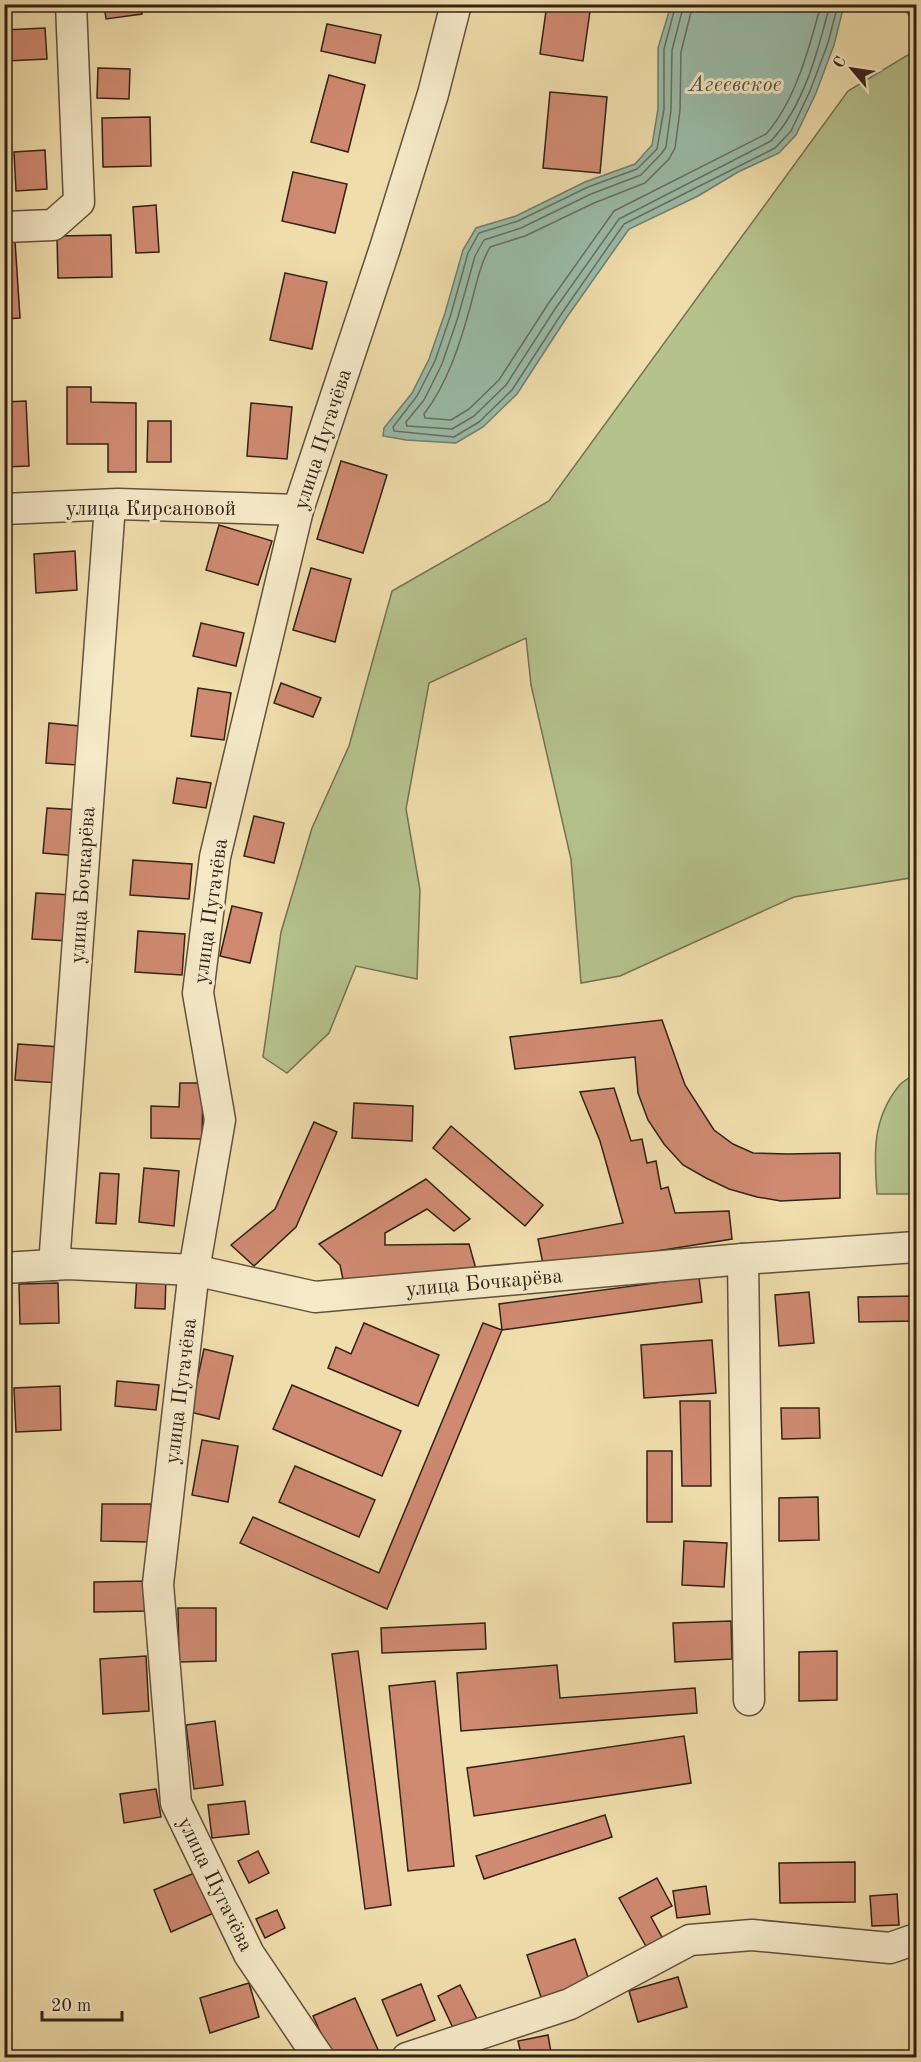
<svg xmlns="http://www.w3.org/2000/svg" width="921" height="2062" font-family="'Old Standard TT',serif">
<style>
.green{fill:#b5c28c;stroke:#747252;stroke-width:1.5}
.water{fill:#9abcaa;stroke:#707e6f;stroke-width:1.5}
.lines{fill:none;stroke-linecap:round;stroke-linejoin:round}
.shore{stroke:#666f60;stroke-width:1.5}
.building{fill:#cf8a71;stroke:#322217;stroke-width:1.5}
.minor-casing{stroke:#61513c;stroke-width:33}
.minor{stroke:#f5e9c8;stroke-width:30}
.labels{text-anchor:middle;stroke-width:6;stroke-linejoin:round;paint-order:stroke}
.street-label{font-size:21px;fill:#322217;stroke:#f5e9c8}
.water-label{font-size:22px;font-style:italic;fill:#515043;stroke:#f5e9c8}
</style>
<rect width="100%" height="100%" fill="#efddab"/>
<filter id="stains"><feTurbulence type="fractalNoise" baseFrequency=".00333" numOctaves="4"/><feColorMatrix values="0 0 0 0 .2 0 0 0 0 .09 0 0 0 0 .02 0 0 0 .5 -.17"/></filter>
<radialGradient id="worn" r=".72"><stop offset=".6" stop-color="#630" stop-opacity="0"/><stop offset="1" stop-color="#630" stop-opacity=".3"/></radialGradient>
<g class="green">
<path d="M902,5H916V26Z"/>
<path d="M916,50V877L794,897L620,976L581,983L571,859L531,685L526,638L429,683L406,809L420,890L417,979L356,966L329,1033L287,1073L263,1057L281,932L312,828L349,746L392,591L549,501L848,91Z"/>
<path d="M916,1073V1194H877C874,1154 872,1120 898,1087C902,1081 911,1077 916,1073Z"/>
</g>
<path class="water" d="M671,5H844L834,45L816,93L796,135L779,153L738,172L698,196L629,229L567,317L517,394L483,427L456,443L406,440L383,436L384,428L412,393L429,359L445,313L463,250L476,228L516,216L585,182L635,164L652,145L658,109V48Z"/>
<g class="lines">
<g class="shore">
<path d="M676,4L664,49V109L657,149L637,169L588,187L518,221L479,233L468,253L451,314L435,361L417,396L393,427L394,431L454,437L479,422L512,390L562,313L624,224L775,148L791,131L810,91L828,43L838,4"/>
<path d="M684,4L672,50L671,110L666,147L662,153L641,175L591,194L521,228L484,240L475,256L458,317L442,364L424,400L406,422L407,426L452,429L474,416L506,385L555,309L619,219L771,141C804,106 818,51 830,4"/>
<path d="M693,4L681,52L680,110L675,148L669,159L645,183L594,203L525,236L490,247C480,265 476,285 471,304C461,341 448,383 424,414L425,418L451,420L469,409L499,380L548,304L614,211L766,134C795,102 810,46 821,4"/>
</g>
</g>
<g class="building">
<path d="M104,4H141L142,14L106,19Z"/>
<path d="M547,4H591L583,61L540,54Z"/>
<path d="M327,24L381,35L375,63L321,51Z"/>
<path d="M45,28L47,59L6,61L4,30Z"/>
<path d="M98,68L130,69L129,99L97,98Z"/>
<path d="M329,75L365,85L348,152L311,142Z"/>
<path d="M550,92L607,97L600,173L543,168Z"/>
<path d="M150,117L151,166L103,167L102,118Z"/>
<path d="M45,150L47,189L16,191L14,152Z"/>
<path d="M293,172L347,184L335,233L282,221Z"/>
<path d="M156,205L159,252L136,253L133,207Z"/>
<path d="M111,235L112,277L58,278L57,236Z"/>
<path d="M15,241L20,318L4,319V242Z"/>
<path d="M285,273L327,282L312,349L270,340Z"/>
<path d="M67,387H91V402L136,403V472H108V444H67Z"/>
<path d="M26,401L29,466L4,467V402Z"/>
<path d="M251,403L292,407L287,459L247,456Z"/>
<path d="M148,421H171V462H147Z"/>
<path d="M341,461L387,475L363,553L317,539Z"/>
<path d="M219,525L272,541L258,585L206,570Z"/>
<path d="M75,551L77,590L36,593L34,554Z"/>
<path d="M311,568L351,579L335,642L293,630Z"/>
<path d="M201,623L244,633L236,666L193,656Z"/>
<path d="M281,683L321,698L313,717L274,703Z"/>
<path d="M198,688L231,693L224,740L191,736Z"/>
<path d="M49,723L80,726L77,765L46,763Z"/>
<path d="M177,778L211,783L206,808L173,803Z"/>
<path d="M47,808L81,810L78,856L43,853Z"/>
<path d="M254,816L284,823L274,863L244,856Z"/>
<path d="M133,860L192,864L189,899L130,895Z"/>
<path d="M36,893L73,895L69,941L32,939Z"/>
<path d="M232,906L262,913L250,963L220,956Z"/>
<path d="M916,915V984L911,916Z"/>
<path d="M138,931L185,934L182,975L135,972Z"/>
<path d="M662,1020L685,1085L714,1130L733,1144L753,1153L787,1154L840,1153V1198L781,1201L757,1197L729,1189L706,1178L683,1165L664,1144L648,1120L638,1093L635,1057L515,1069L510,1037Z"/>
<path d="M18,1044L61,1047L59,1083L15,1080Z"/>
<path d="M180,1083H203L202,1139L151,1138V1106L179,1107Z"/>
<path d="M614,1088L631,1141L642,1139L647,1163L656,1161L661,1189L668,1187L675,1213L729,1211L732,1239L544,1269L538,1239L623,1223L600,1141L580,1092Z"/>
<path d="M354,1103L413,1106L412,1141L352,1138Z"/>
<path d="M314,1122L337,1132L296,1227L254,1266L231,1245L275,1209Z"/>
<path d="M451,1126L543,1205L525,1226L433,1148Z"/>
<path d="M144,1168L179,1171L174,1226L139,1222Z"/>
<path d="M100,1173L119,1174L116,1224L96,1223Z"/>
<path d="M426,1179L470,1219L454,1231L427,1209L385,1233V1245L469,1244L476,1269L344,1284L340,1265L319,1244Z"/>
<path d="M4,1183L11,1184L9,1220L4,1219Z"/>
<path d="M137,1275L166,1276L165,1309L135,1308Z"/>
<path d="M699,1277L702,1302L502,1330L499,1304Z"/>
<path d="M58,1283L59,1323L20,1324L19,1284Z"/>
<path d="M809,1292L814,1343L779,1346L775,1295Z"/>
<path d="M916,1296V1321L859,1322L858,1297Z"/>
<path d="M364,1323L439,1355L418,1406L328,1368L336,1347L351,1354Z"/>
<path d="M483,1323L502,1330L387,1609L240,1543L253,1517L379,1573Z"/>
<path d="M712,1340L716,1393L644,1398L641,1345Z"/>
<path d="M204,1349L233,1356L219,1419L190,1412Z"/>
<path d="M117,1381L159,1385L156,1410L115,1406Z"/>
<path d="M292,1385L401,1431L382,1476L273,1429Z"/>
<path d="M60,1386L61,1430L16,1432L14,1388Z"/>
<path d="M680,1401H710L711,1486H682Z"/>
<path d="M781,1408H819L820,1438L782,1439Z"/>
<path d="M202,1440L238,1446L228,1502L192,1495Z"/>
<rect x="647" y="1451" width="25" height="71"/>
<path d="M295,1466L375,1500L359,1537L279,1502Z"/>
<path d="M818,1497L819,1540L779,1541V1498Z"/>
<path d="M102,1504H151V1542L101,1541Z"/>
<path d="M684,1541L727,1543L724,1587L682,1585Z"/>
<path d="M148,1581L149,1611L94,1612V1582Z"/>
<path d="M178,1608H216V1661L179,1662Z"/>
<path d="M731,1621L732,1659L675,1662L673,1623Z"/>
<path d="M485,1623L486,1649L382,1653L381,1628Z"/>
<path d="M358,1651L391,1905L365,1909L332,1654Z"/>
<path d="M837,1651V1700L799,1701V1652Z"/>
<path d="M146,1656L149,1711L103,1714L100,1659Z"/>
<path d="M557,1665L560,1698L695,1688L697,1713L461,1731L457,1673Z"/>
<path d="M435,1681L454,1866L408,1871L389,1686Z"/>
<path d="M215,1721L223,1785L194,1789L186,1725Z"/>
<path d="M684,1736L691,1783L474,1816L467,1768Z"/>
<path d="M156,1789L161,1817L124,1823L120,1794Z"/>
<path d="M245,1801L249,1834L212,1838L208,1805Z"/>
<path d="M605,1815L612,1837L484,1879L476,1856Z"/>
<path d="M258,1851L269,1873L249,1883L238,1861Z"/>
<path d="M855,1862V1902L780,1903L779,1863Z"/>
<path d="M199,1871L216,1912L171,1932L154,1890Z"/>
<path d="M657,1878L672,1906L651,1917L663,1939L647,1948L619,1898Z"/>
<path d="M706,1886L710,1914L677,1918L673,1891Z"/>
<path d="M897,1894L899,1925L872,1926L870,1896Z"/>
<path d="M277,1910L285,1928L265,1938L256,1919Z"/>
<path d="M575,1939L591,1986L543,2003L527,1955Z"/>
<path d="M678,1977L687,2007L638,2022L629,1991Z"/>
<path d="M249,1983L259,2017L210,2033L200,1998Z"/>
<path d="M421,1984L435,2020L397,2036L382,2000Z"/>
<path d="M460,1985L477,2019L454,2030L438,1996Z"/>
<path d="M355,1998L379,2052L368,2058H332L313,2016Z"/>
<path d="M548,2035L552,2058H522L518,2041Z"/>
</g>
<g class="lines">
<g class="minor-casing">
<g id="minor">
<path d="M4,227L53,225L79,202L71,4"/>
<path d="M4,509L118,504L298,510"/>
<path d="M743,1259L749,1700"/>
<path d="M54,1265L110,505"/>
<path d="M4,1268L68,1264L194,1270L315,1297L743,1259L916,1247"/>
<path d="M319,2058L249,1954L176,1803L158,1584L194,1270L220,1120L198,993L215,857L298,510L385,248L433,94L456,4"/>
<path d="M407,2058L570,2004L690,1940L752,1935L890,1948L916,1939"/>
</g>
</g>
<use href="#minor" class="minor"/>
</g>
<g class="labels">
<g class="street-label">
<text transform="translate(322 439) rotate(-72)" y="7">улица Пугачёва</text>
<text x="151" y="515">улица Кирсановой</text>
<text transform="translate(82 885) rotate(-86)" y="7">улица Бочкарёва</text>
<text transform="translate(210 911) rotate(-82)" y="7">улица Пугачёва</text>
<text transform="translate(484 1282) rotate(-5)" y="7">улица Бочкарёва</text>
<text transform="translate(180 1391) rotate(-83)" y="7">улица Пугачёва</text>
<text transform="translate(216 1884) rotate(64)" y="7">улица Пугачёва</text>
</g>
<g class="water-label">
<text x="735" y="91">Агеевское</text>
</g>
</g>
<rect width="921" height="2062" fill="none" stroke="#efddab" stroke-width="24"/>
<rect x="6" y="6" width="909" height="2050" fill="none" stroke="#322217" stroke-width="3"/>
<rect x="12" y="12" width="897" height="2038" fill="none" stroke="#322217" stroke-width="1.5"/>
<g transform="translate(852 69) rotate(299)" stroke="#f5e9c8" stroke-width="4.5" paint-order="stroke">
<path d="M0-4.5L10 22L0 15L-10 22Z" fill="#322217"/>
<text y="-9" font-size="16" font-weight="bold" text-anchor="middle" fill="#322217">С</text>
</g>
<path d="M42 2011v9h80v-9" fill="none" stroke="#322217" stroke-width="3"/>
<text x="51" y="2011" font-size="18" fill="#322217" stroke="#f5e9c8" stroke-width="4.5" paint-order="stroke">20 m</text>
<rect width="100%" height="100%" filter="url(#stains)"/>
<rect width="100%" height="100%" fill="url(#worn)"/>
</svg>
